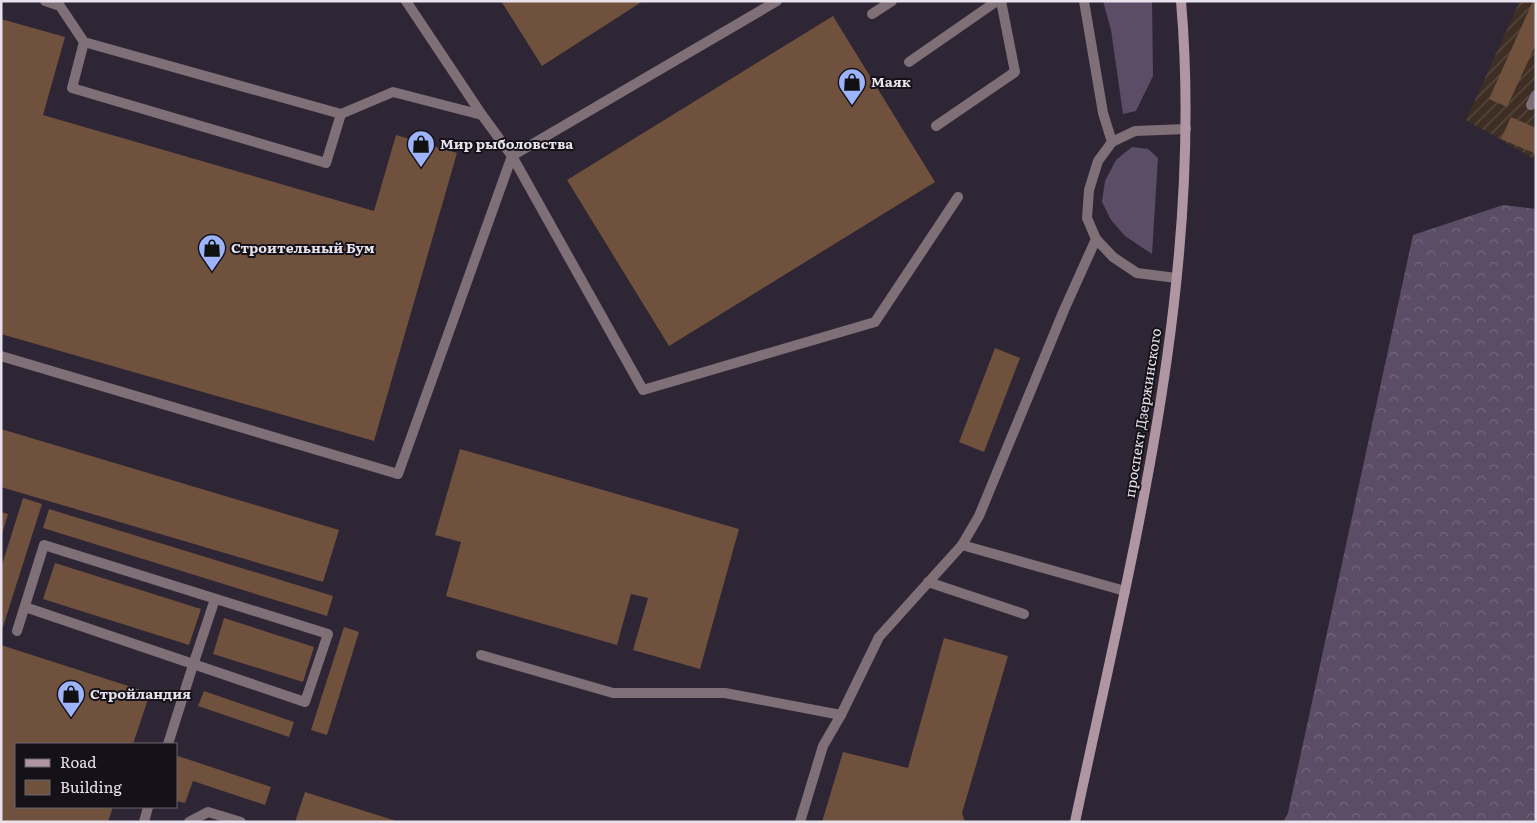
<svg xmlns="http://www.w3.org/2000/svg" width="1537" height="823" font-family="Literata,serif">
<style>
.industrial{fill:url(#industrial-furrows)}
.grass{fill:#5b4d66}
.forest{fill:url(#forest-crowns)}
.building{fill:#70513d}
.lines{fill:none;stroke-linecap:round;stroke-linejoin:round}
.lane{stroke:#7f6f76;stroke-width:10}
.street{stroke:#7f6f76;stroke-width:10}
.secondary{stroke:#b096a2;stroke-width:10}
.labels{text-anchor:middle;stroke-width:4;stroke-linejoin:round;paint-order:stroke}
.poi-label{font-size:14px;font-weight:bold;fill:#e7e2ec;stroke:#151118;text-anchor:start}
.street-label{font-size:14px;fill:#e7e2ec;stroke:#151118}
</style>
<defs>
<pattern id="industrial-furrows" width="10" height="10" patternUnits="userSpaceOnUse" patternTransform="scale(1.25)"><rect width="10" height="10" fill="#3e2e23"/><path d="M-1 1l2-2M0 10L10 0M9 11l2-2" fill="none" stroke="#5a4c43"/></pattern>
<pattern id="forest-crowns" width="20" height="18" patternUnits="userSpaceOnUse" patternTransform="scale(1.25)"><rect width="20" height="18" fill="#5b4d66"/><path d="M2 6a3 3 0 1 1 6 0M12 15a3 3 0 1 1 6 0" fill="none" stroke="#73667c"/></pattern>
</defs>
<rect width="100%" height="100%" fill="#2e2635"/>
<path class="industrial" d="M1520,1H1536V160L1466,120Z"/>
<g class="grass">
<path d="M1103,1H1152L1153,76L1136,111L1123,114L1111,30Z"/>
<path d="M1132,147L1148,149L1158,158L1152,254L1125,236L1111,220L1102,202L1105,181L1116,160Z"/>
</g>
<path class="forest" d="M1503,205L1536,209V822H1283L1288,813L1413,235Z"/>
<g class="building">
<path d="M501,1H643L542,66Z"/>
<path d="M1533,1H1536V44L1507,107L1489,99Z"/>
<path d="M833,16L935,182L669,346L567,180Z"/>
<path d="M1,19L65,37L43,115L374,211L396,135L457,153L374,441L1,334Z"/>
<path d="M1511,117L1536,128V154L1501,139Z"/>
<path d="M995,348L1020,358L984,452L959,442Z"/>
<path d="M1,429L339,530L323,582L1,487Z"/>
<path d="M460,449L739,529L700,669L633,650L648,598L631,594L617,645L446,596L461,542L435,535Z"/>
<path d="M23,498L42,504L1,633V568Z"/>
<path d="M49,509L333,596L327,616L43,528Z"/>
<path d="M1,512L8,514L2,534H1Z"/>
<path d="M55,563L201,609L189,645L43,599Z"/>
<path d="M224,618L314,647L303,682L213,654Z"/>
<path d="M344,627L359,632L327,735L311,730Z"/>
<path d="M944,638L1008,656L962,813L965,822H822L843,752L908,768Z"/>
<path d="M1,645L150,693L133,744H16V807H113L108,822H1Z"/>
<path d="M204,691L294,722L289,737L198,706Z"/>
<path d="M178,756L271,787L265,805L193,781L185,803L176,801V763Z"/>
<path d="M305,792L396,821V822H295Z"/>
</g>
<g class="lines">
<g class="lane">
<path d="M45,1L60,6L84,42L341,114L393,92L482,115"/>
<path d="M406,1L482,115L512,156L643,390L875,322L958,197"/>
<path d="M872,14L892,1"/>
<path d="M84,42L72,88L326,163L341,114"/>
<path d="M909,62L997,1"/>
<path d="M1531,105L1536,95"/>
<path d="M936,126L1015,72L1001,1"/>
<path d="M1,356L398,474L512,156L777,1"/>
<path d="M962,545L1125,591"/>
<path d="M928,582L1024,614"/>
<path d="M17,631L44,545L328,634L305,702L25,607"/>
<path d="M481,655L613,693H725L841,715L879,637L962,545L979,516L1064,310L1096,239"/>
<path d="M168,744L193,665L215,599"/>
<path d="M144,822L148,807"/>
<path d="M189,822L208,812L241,822"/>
<path d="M800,822L823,746L841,715"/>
</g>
<g class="street">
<path d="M1084,1L1103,113L1112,142"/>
<path d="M1176,278L1137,273L1113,257L1096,239L1087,218L1089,190L1098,161L1112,142L1135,131L1186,129"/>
</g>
<path class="secondary" d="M1075,822C1132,553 1205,278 1181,1"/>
</g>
<defs>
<g id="shop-pin" transform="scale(1.4375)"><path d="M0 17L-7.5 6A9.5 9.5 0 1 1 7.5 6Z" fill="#9db4fd" stroke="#151118"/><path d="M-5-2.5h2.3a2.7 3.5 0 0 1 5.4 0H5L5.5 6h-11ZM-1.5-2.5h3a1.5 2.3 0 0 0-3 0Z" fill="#111"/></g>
</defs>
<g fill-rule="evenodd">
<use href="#shop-pin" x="852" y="82"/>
<use href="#shop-pin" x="421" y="144"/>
<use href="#shop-pin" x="212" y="248"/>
<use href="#shop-pin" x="71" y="694"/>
</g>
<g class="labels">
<g class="poi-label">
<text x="871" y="87">Маяк</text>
<text x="440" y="149">Мир рыболовства</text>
<text x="231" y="253">Строительный Бум</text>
<text x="90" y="699">Стройландия</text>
</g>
<g class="street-label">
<text transform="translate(1143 413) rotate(-81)" y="5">проспект Дзержинского</text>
</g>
</g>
<rect width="1537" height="823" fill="none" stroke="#e7e2ec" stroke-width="5"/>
<rect x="15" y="743" width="162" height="65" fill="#151118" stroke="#69656d"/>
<rect x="25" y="759" width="25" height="8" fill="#b096a2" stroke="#69656d"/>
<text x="60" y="768" font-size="15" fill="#e7e2ec">Road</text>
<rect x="25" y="780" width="25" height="15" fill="#70513d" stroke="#69656d"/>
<text x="60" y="793" font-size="15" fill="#e7e2ec">Building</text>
</svg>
